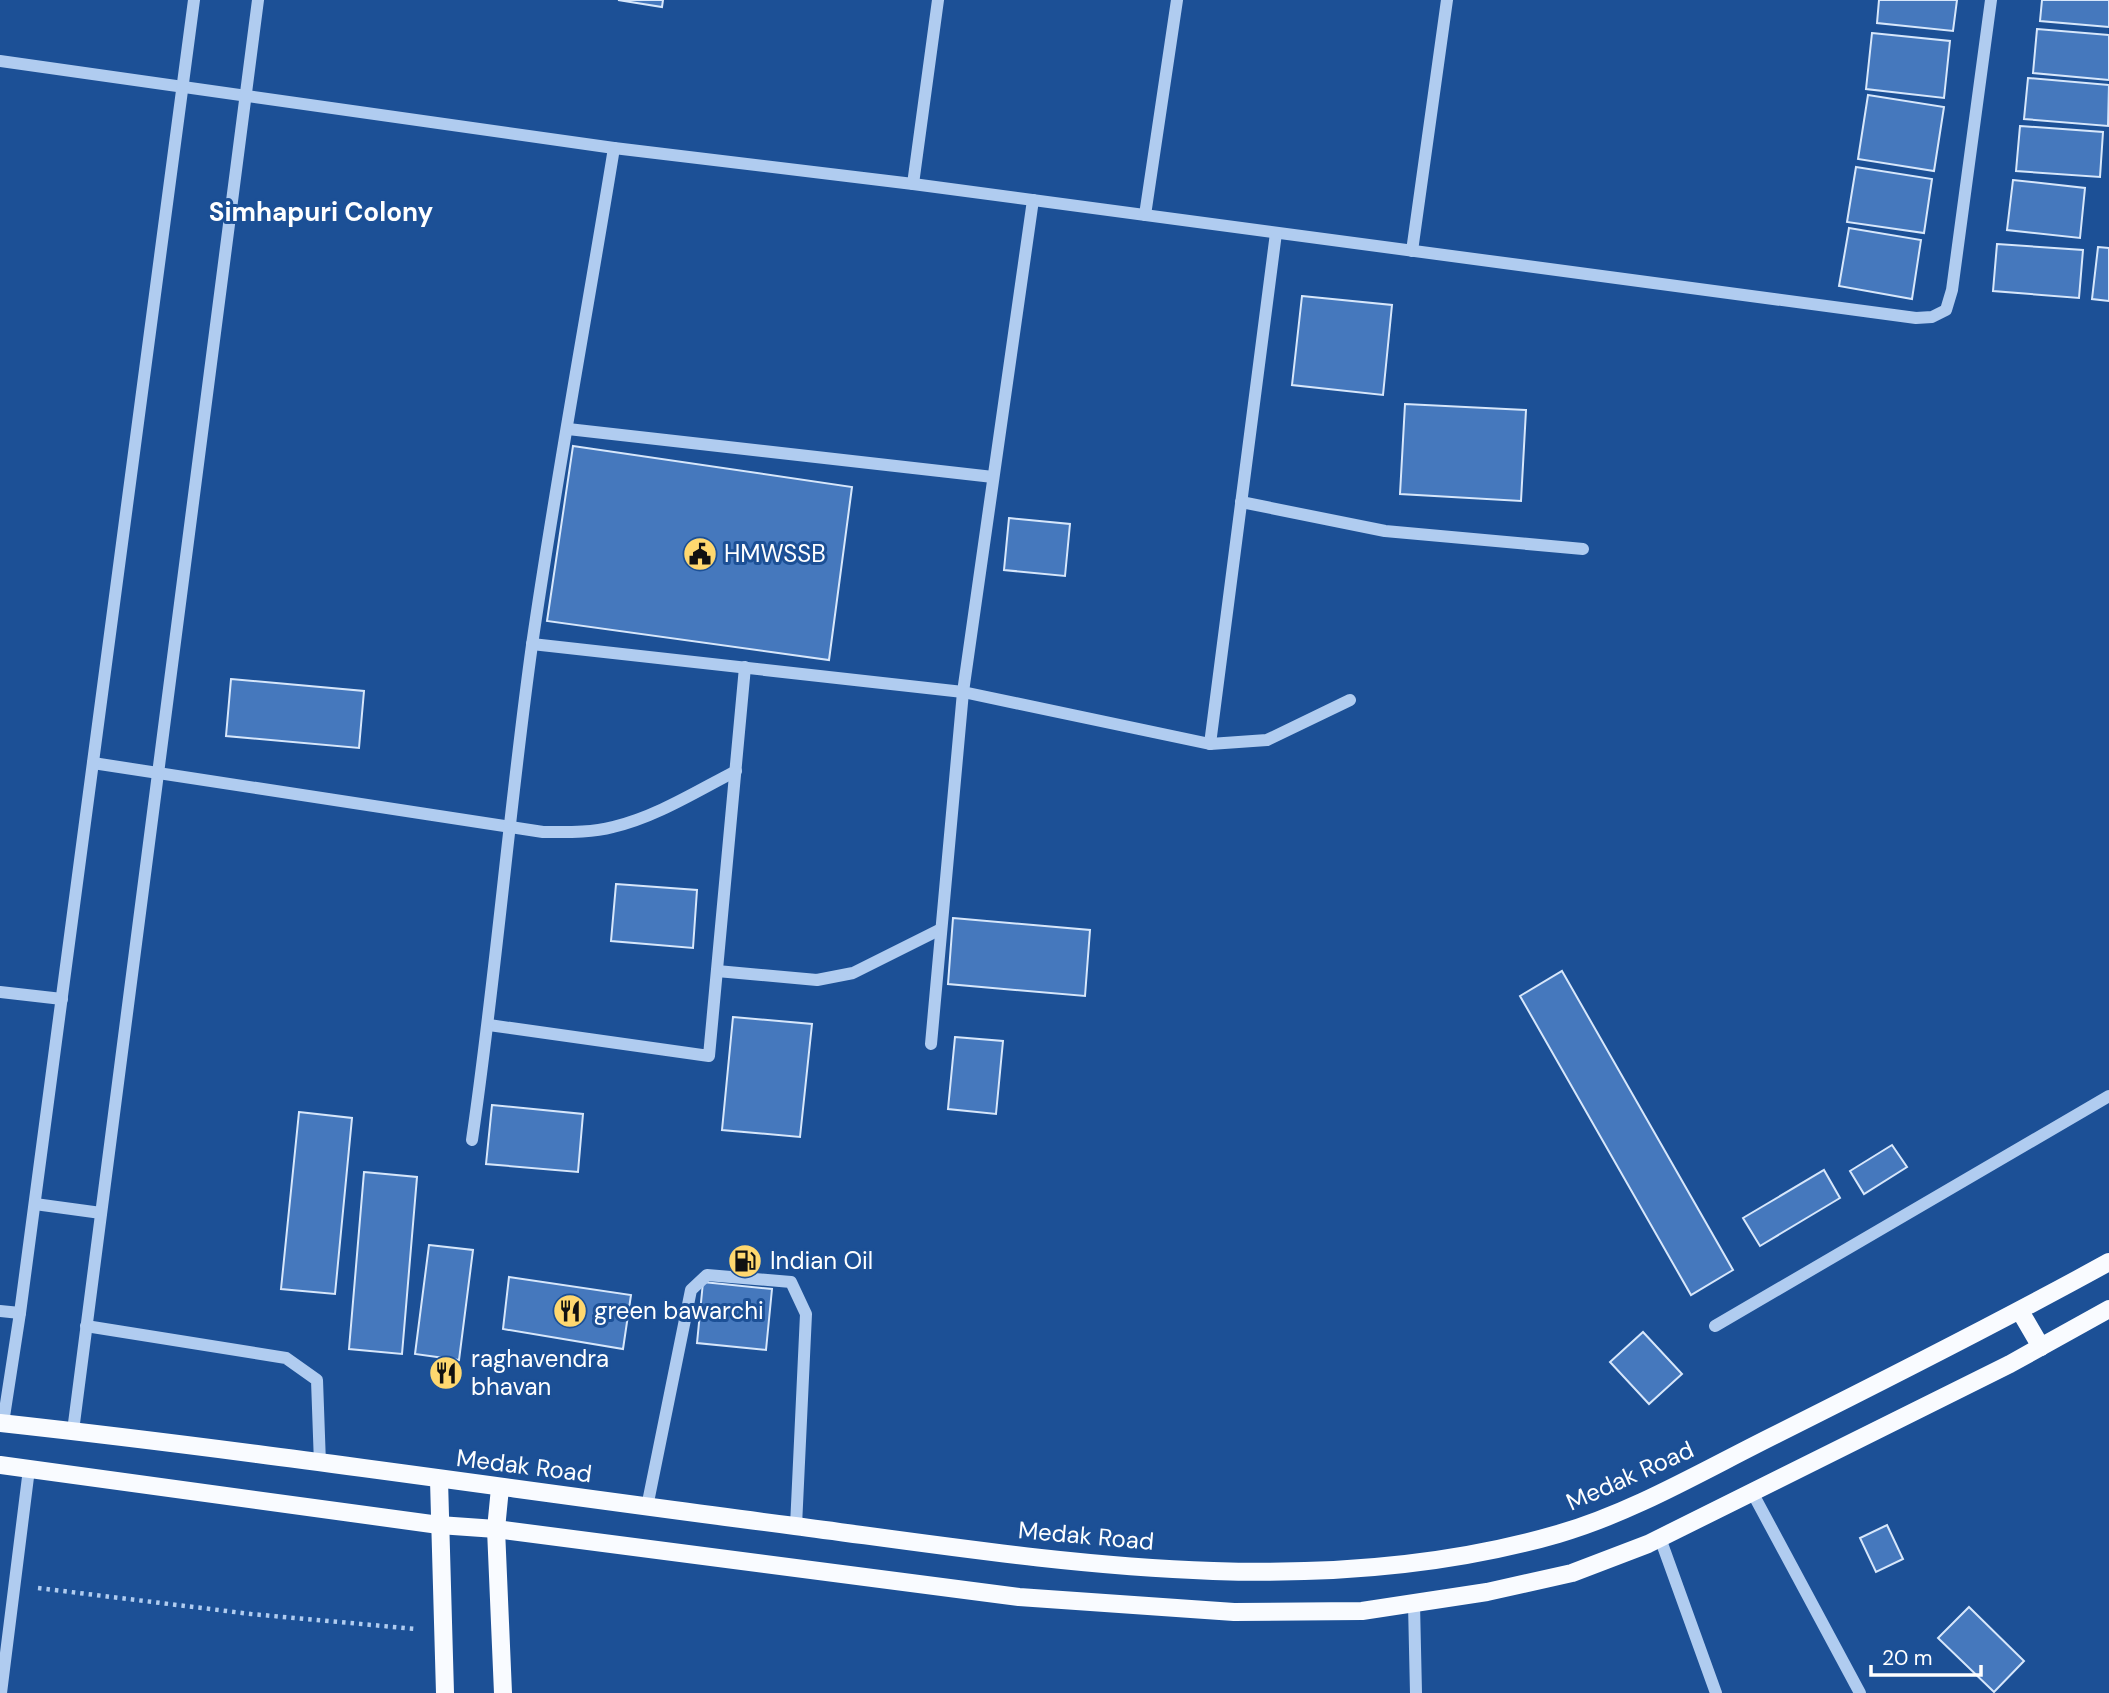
<svg xmlns="http://www.w3.org/2000/svg" width="2109" height="1693" font-family="'DM Sans',sans-serif">
<style>
.building{fill:#4578bd;stroke:#d7e7fb;stroke-width:2}
.lines{fill:none;stroke-linecap:round;stroke-linejoin:round}
.path{stroke:#b0ccf0;stroke-width:4.5;stroke-dasharray:3.5 5;stroke-linecap:butt}
.minor{stroke:#b0ccf0;stroke-width:12}
.major{stroke:#f9fbff;stroke-width:18}
.labels{text-anchor:middle;stroke-width:6;stroke-linejoin:round;paint-order:stroke}
.poi-label{font-size:24px;fill:#fff;stroke:#1c5096;text-anchor:start}
.street-label{font-size:24px;fill:#fff;stroke:#1c5096}
.neighbourhood-label{font-size:26px;font-weight:bold;fill:#fff;stroke:#1c5096}
</style>
<rect width="100%" height="100%" fill="#1c5096"/>
<g class="building">
<path d="M618,0H663L662,7Z"/>
<path d="M1879,0H1957L1953,31L1877,23Z"/>
<path d="M2042,0H2109V27L2040,21Z"/>
<path d="M2037,29L2109,35V80L2033,73Z"/>
<path d="M1872,33L1950,41L1944,98L1866,89Z"/>
<path d="M2028,78L2109,85L2108,126L2024,119Z"/>
<path d="M1868,95L1944,107L1934,171L1858,159Z"/>
<path d="M2020,126L2103,132L2100,177L2016,171Z"/>
<path d="M1856,167L1932,179L1924,233L1847,222Z"/>
<path d="M2013,180L2085,188L2080,238L2007,230Z"/>
<path d="M1849,228L1921,240L1912,299L1839,286Z"/>
<path d="M1997,244L2083,250L2079,298L1993,291Z"/>
<path d="M2098,247L2109,248V301L2092,299Z"/>
<path d="M1302,296L1392,305L1383,395L1292,385Z"/>
<path d="M1405,404L1526,410L1521,501L1400,494Z"/>
<path d="M573,446L852,487L829,660L547,621Z"/>
<path d="M1009,518L1070,524L1065,576L1004,570Z"/>
<path d="M231,679L364,691L359,748L226,736Z"/>
<path d="M616,884L697,890L693,948L611,941Z"/>
<path d="M953,918L1090,930L1085,996L948,984Z"/>
<path d="M1562,971L1733,1270L1691,1295L1520,996Z"/>
<path d="M733,1017L812,1024L800,1137L722,1130Z"/>
<path d="M955,1037L1003,1041L996,1114L948,1109Z"/>
<path d="M492,1105L583,1114L578,1172L486,1164Z"/>
<path d="M299,1112L352,1118L335,1294L281,1289Z"/>
<path d="M1892,1145L1907,1167L1864,1194L1850,1171Z"/>
<path d="M1824,1170L1840,1198L1760,1246L1743,1218Z"/>
<path d="M364,1172L417,1177L402,1354L349,1349Z"/>
<path d="M429,1245L473,1250L459,1360L415,1354Z"/>
<path d="M509,1277L631,1295L623,1349L503,1329Z"/>
<path d="M703,1282L772,1289L766,1350L697,1343Z"/>
<path d="M1643,1332L1682,1374L1649,1404L1610,1362Z"/>
<path d="M1887,1525L1903,1559L1876,1572L1860,1538Z"/>
<path d="M1969,1607L2024,1661L1994,1692L1938,1638Z"/>
</g>
<g class="lines">
<path class="path" d="M38,1588L251,1614L416,1629"/>
<g class="minor">
<path d="M0,61L614,148L913,184L1916,318L1932,317L1946,310L1952,290L1991,0"/>
<path d="M913,184L938,0"/>
<path d="M1145,215L1177,0"/>
<path d="M1412,251L1447,0"/>
<path d="M568,429L993,477"/>
<path d="M1241,502L1385,531L1583,549"/>
<path d="M532,644L963,692L1210,744L1267,740L1350,700"/>
<path d="M1210,744L1276,233"/>
<path d="M93,763L543,832C566,832 590,833 613,827C656,817 697,791 736,771"/>
<path d="M717,971L817,980L853,973L941,929"/>
<path d="M0,992L62,999"/>
<path d="M489,1025L709,1056L745,667"/>
<path d="M931,1044L963,692L1033,200"/>
<path d="M472,1140C496,976 509,810 532,645C556,479 587,314 614,148"/>
<path d="M35,1204L101,1213"/>
<path d="M0,1311L20,1313"/>
<path d="M86,1326L286,1358L317,1380L320,1464"/>
<path d="M1715,1326L2109,1096"/>
<path d="M3,1423L20,1313L194,0"/>
<path d="M73,1431L258,0"/>
<path d="M1752,1492L1860,1693"/>
<path d="M647,1507L691,1290L707,1275L791,1282L806,1314L796,1526"/>
<path d="M1660,1538L1716,1693"/>
<path d="M1414,1604L1416,1693"/>
<path d="M1,1693L29,1469"/>
</g>
<g class="major">
<path d="M2020,1311L2041,1347"/>
<path d="M0,1423C265,1452 530,1492 795,1526C1045,1559 1310,1606 1558,1534C1634,1512 1706,1469 1777,1434C1889,1378 2000,1322 2109,1262"/>
<path d="M0,1465L439,1525L496,1529L1019,1597L1234,1612L1362,1611L1487,1592L1572,1573L1648,1544L2010,1364L2109,1309"/>
<path d="M439,1480L445,1693"/>
<path d="M500,1488L496,1529L503,1693"/>
</g>
</g>
<defs>
<g id="civic-disc" transform="scale(1.75)"><circle r="9.5" fill="#ffd86f" stroke="#1c5096"/><path d="M-.6-6.5H3V-4.5H.6V-3L4-1V1h2V6H-6V1h2V-1L-.6-3ZM-1.2 2.5V6h2.4V2.5Z" fill="#111"/></g>
<g id="fuel-disc" transform="scale(1.75)"><circle r="9.5" fill="#ffd86f" stroke="#1c5096"/><path d="M-5.5-6h7V0h2V4h1.3V-2.5L3-4.5l.8-.8L6-3V5H2.5V1h-1V6h-7ZM-4.2-4.7v3.2H.2V-4.7Z" fill="#111"/></g>
<g id="restaurant-disc" transform="scale(1.75)"><circle r="9.5" fill="#ffd86f" stroke="#1c5096"/><path d="M-5-6h1v4h1v-4h1v4h1v-4h1v5L-1.5 .5V6h-2V.5L-5-1ZM5-6V6H3V1.5H1.5Q1.5-4 5-6Z" fill="#111"/></g>
</defs>
<g fill-rule="evenodd">
<use href="#civic-disc" x="700" y="554"/>
<use href="#fuel-disc" x="745" y="1261"/>
<use href="#restaurant-disc" x="570" y="1311"/>
<use href="#restaurant-disc" x="446" y="1373"/>
</g>
<g class="labels">
<g class="poi-label">
<text x="724" y="562">HMWSSB</text>
<text x="770" y="1269">Indian Oil</text>
<text x="594" y="1319">green bawarchi</text>
<text x="471" y="1367">raghavendra<tspan x="471" dy="28">bhavan</tspan></text>
</g>
<g class="street-label">
<text transform="translate(524 1466) rotate(7)" y="8">Medak Road</text>
<text transform="translate(1630 1476) rotate(-24)" y="8">Medak Road</text>
<text transform="translate(1086 1536) rotate(5)" y="8">Medak Road</text>
</g>
<g class="neighbourhood-label">
<text x="321" y="221">Simhapuri Colony</text>
</g>
</g>
<path d="M1871 1665v10h110v-10" fill="none" stroke="#ffffff" stroke-width="3.5"/>
<text x="1882" y="1665" font-size="21" fill="#ffffff" stroke="#1c5096" stroke-width="5" paint-order="stroke">20 m</text>
</svg>
